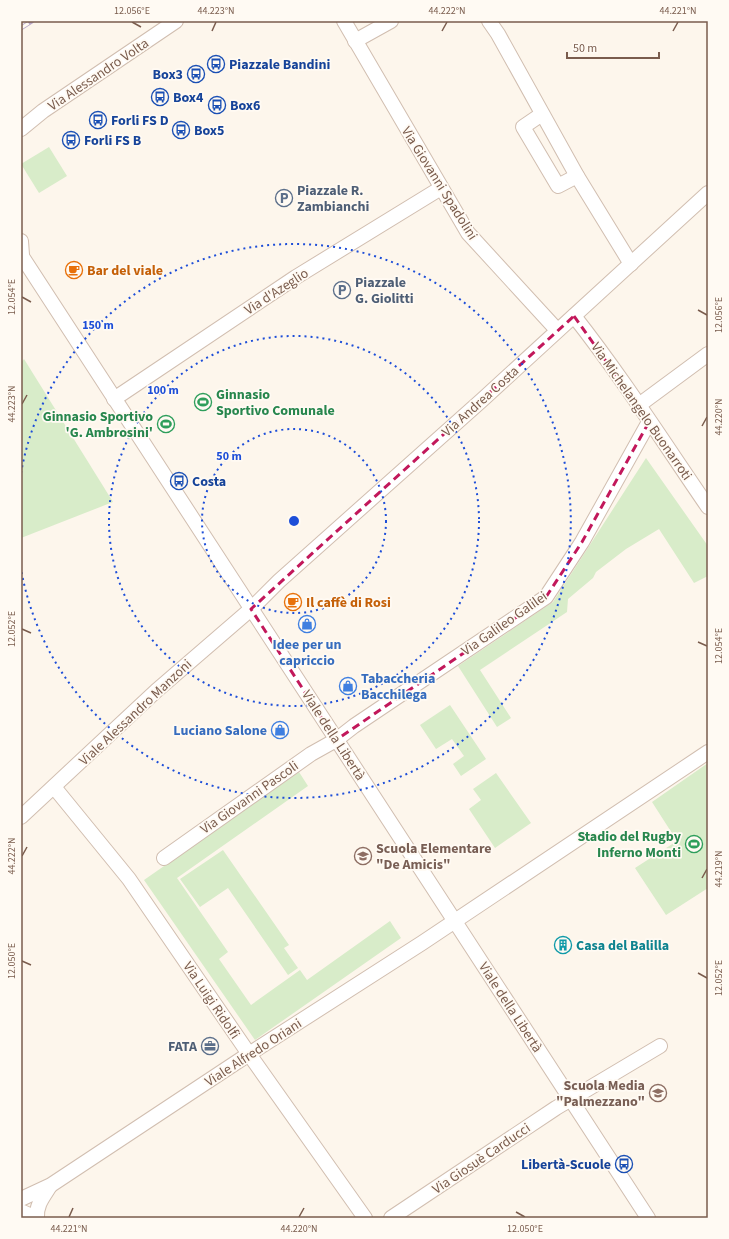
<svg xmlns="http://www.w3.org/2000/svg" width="729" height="1239" font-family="'Source Sans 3',sans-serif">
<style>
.green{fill:#d8ecc9}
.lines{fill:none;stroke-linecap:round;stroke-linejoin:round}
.minor-casing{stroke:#d1beb0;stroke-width:16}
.secondary-casing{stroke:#d6c0b0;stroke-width:21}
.minor{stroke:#fff;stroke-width:14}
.secondary{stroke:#fff;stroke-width:19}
.rail-casing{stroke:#b9a8c9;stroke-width:4.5}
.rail{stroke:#fffaf3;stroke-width:3;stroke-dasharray:9;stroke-linecap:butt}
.marked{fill:none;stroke:#c2185b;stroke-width:3;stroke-dasharray:8 5;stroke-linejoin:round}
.ticks{fill:none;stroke:#7a5c4d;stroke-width:1.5}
.ring{fill:none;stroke:#1d4ed8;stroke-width:2;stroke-dasharray:2 4}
.labels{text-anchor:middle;stroke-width:3.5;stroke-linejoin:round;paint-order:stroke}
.transit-label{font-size:14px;font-weight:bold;fill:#164399;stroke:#fffaf3;text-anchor:start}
.street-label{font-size:14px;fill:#7a5c4d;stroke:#fffaf3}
.service-label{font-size:14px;font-weight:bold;fill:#4e5e75;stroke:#fffaf3;text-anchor:start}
.food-label{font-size:14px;font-weight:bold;fill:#c56008;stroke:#fffaf3;text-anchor:start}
.leisure-label{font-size:14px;font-weight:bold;fill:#27864d;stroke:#fffaf3;text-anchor:end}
.shop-label{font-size:14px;font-weight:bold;fill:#366cbe;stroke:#fffaf3}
.education-label{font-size:14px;font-weight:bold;fill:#785e54;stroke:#fffaf3;text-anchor:start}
.culture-label{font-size:14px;font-weight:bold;fill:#0d838f;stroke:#fffaf3;text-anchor:start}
.centre{fill:#1d4ed8;stroke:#fffaf3;stroke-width:2}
.ring-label{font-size:12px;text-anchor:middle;font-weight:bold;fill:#1d4ed8;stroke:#fffaf3;stroke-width:3.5;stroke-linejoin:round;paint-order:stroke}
.neatline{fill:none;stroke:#7a5c4d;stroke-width:1.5}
.ticks-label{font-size:10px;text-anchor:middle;fill:#7a5c4d}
</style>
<rect width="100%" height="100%" fill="#fdf6ec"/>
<g class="green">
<path d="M49,147L67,176L39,193L21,164Z"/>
<path d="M24,359L113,502L21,538V363Z"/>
<path d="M646,458L708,546V576L694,583L659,529L626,549L596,572L593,578L568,599L567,612L480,670L511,718L497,727L458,666L553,602Z"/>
<path d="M450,705L486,759L461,776L453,764L464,756L452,739L436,749L420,725Z"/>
<path d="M708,763V888L666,915L635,868L677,841L652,802Z"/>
<path d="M299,772L308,786L177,878L228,952L219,959L251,1005L300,970L307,980L390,921L401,938L255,1040L144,880Z"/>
<path d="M496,773L531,823L495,848L469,809L481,800L473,789Z"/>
<path d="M223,850L289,945L284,948L298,968L288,975L228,888L200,907L180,879Z"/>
</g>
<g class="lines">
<g class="minor-casing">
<g id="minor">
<path d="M344,21L468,233L557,330"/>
<path d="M489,21L498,34L577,176L631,264"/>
<path d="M355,41L391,21"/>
<path d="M542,114L523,127L558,186L577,176"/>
<path d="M21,129L43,111L176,21"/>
<path d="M21,241L22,255"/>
<path d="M21,255L648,1218"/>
<path d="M574,316C622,377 664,443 708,507"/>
<path d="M114,399L296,277L441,188"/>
<path d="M639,405L708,354"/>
<path d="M54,787L129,879L249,1054L365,1218"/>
<path d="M21,817L156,691L251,609L279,581L482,400L708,193"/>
<path d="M164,858L311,754L336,740L354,726L546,597L582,542L649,422"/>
<path d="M21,1199L51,1185L249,1054L422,943L708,752"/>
<path d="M37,1218C36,1205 43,1197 50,1186"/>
<path d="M391,1218L556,1108L660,1046"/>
</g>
</g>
<g class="secondary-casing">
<path id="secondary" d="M21,1214L30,1218"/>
</g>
<use href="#minor" class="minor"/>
<use href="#secondary" class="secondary"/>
<g class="rail-casing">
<path id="rail" d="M21,28L32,21"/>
</g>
<use href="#rail" class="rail"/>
</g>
<path class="marked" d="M574,316L649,422L582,542L546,597L336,740L251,609Z"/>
<path class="ticks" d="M132,22L141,27M212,31L216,22M442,31L447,22M673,31L678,22M22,297L31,302M698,310L707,315M22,404L27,395M702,426L707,417M22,629L31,633M698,642L707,646M22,856L27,847M702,878L707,869M22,961L31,965M698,973L707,978M516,1212L525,1217M69,1217L73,1208M299,1217L304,1208"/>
<g class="ring">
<circle cx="294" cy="521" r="92"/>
<circle cx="294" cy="521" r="185"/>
<path d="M21 473A277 277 0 1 1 21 569"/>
</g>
<defs>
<g id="bus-ring" transform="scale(0.9)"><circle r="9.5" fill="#fffaf3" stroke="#1a4fb4" stroke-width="1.5"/><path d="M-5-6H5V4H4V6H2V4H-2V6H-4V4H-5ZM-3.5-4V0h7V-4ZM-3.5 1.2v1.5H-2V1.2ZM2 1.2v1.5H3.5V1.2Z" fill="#1a4fb4"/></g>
<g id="parking-ring" transform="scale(0.9)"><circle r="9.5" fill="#fffaf3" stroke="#5c6f8a" stroke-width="1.5"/><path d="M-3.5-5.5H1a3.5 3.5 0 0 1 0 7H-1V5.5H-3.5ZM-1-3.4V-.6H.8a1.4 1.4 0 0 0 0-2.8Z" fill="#5c6f8a"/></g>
<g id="cafe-ring" transform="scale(0.9)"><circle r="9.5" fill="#fffaf3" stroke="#e8710a" stroke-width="1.5"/><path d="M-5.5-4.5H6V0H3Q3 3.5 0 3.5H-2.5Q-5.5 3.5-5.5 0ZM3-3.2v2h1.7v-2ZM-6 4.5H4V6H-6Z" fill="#e8710a"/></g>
<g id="stadium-ring" transform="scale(0.9)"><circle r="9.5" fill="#fffaf3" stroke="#2e9e5b" stroke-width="1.5"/><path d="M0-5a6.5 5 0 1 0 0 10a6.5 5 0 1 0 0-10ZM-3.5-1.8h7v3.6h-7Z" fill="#2e9e5b"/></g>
<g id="shop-ring" transform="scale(0.9)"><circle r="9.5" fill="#fffaf3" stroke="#3f7fe0" stroke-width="1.5"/><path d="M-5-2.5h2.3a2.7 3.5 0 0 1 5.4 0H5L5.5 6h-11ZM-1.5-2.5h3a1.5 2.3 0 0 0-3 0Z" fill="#3f7fe0"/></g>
<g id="school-ring" transform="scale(0.9)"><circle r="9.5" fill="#fffaf3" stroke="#8d6e63" stroke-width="1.5"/><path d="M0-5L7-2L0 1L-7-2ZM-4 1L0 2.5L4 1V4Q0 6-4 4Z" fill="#8d6e63"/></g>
<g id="building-ring" transform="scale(0.9)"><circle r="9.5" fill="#fffaf3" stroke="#0f9aa8" stroke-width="1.5"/><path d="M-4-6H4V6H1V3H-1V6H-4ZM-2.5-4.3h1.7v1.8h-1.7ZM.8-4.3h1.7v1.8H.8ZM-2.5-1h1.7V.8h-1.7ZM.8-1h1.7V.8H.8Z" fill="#0f9aa8"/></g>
<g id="office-ring" transform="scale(0.9)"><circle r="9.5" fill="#fffaf3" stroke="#5c6f8a" stroke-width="1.5"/><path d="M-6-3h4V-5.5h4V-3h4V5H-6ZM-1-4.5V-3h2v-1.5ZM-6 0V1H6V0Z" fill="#5c6f8a"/></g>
<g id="university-ring" transform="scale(0.9)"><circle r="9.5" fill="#fffaf3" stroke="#8d6e63" stroke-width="1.5"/><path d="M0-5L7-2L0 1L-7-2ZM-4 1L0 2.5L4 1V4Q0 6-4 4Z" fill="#8d6e63"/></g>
</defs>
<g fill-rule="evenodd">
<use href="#bus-ring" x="216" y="64"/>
<use href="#bus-ring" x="196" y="74"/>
<use href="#bus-ring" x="160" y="97"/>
<use href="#bus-ring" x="217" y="105"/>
<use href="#bus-ring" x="98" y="120"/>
<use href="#bus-ring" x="181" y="130"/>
<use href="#bus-ring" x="71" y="140"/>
<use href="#parking-ring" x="284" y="198"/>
<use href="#cafe-ring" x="74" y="270"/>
<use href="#parking-ring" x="342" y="290"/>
<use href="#stadium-ring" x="203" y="402"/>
<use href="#stadium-ring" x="166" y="424"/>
<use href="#bus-ring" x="179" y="481"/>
<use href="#cafe-ring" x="293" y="602"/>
<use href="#shop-ring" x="307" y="624"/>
<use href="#shop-ring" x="348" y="686"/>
<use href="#shop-ring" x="280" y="730"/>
<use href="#stadium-ring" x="694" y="844"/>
<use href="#school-ring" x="363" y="856"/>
<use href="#building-ring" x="563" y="945"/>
<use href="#office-ring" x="210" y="1046"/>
<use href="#university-ring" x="658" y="1093"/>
<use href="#bus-ring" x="624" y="1164"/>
</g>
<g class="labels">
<g class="transit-label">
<text x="229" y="69">Piazzale Bandini</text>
<text x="183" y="79" text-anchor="end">Box3</text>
<text x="173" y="102">Box4</text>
<text x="230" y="110">Box6</text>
<text x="111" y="125">Forli FS D</text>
<text x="194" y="135">Box5</text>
<text x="84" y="145">Forli FS B</text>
<text x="192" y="486">Costa</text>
<text x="611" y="1169" text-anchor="end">Libertà-Scuole</text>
</g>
<g class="street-label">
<text transform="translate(98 74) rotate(-34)" y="5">Via Alessandro Volta</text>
<text transform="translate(440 183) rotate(58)" y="5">Via Giovanni Spadolini</text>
<text transform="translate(276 291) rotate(-33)" y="5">Via d'Azeglio</text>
<text transform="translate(480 401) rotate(-42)" y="5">Via Andrea Costa</text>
<text transform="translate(642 411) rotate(55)" y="5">Via Michelangelo Buonarroti</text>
<text transform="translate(504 623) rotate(-35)" y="5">Via Galileo Galilei</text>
<text transform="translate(135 712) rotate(-43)" y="5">Viale Alessandro Manzoni</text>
<text transform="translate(334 735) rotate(57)" y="5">Viale della Libertà</text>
<text transform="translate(249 797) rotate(-35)" y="5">Via Giovanni Pascoli</text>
<text transform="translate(212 1000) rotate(56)" y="5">Via Luigi Ridolfi</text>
<text transform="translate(511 1007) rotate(57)" y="5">Viale della Libertà</text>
<text transform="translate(253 1052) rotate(-33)" y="5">Viale Alfredo Oriani</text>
<text transform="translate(481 1158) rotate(-34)" y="5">Via Giosuè Carducci</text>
</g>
<g class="service-label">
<text x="297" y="195">Piazzale R.<tspan x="297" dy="16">Zambianchi</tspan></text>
<text x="355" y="287">Piazzale<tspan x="355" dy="16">G. Giolitti</tspan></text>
<text x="197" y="1051" text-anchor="end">FATA</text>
</g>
<g class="food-label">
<text x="87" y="275">Bar del viale</text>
<text x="306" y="607">Il caffè di Rosi</text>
</g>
<g class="leisure-label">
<text x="216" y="399" text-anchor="start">Ginnasio<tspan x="216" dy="16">Sportivo Comunale</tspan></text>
<text x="153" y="421">Ginnasio Sportivo<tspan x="153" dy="16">'G. Ambrosini'</tspan></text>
<text x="681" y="841">Stadio del Rugby<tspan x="681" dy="16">Inferno Monti</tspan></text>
</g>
<g class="shop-label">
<text x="307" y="649">Idee per un<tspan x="307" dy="16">capriccio</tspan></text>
<text x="361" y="683" text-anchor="start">Tabaccheria<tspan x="361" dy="16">Bacchilega</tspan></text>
<text x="267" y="735" text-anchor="end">Luciano Salone</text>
</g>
<g class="education-label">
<text x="376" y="853">Scuola Elementare<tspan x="376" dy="16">"De Amicis"</tspan></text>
<text x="645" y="1090" text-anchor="end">Scuola Media<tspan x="645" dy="16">"Palmezzano"</tspan></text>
</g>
<g class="culture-label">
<text x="576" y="950">Casa del Balilla</text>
</g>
</g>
<circle cx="294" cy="521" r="6" class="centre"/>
<g class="ring-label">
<text x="98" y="329">150 m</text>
<text x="163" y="394">100 m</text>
<text x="229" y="460">50 m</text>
</g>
<rect width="729" height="1239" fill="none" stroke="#fffaf3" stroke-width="44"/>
<path d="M567 52v6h92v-6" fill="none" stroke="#7a5c4d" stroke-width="2"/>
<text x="573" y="52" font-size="12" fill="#7a5c4d" stroke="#fffaf3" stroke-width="3" paint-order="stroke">50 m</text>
<rect x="22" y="22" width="685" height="1195" class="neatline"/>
<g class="ticks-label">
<text x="132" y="14">12.056°E</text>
<text x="216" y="14">44.223°N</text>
<text x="447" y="14">44.222°N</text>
<text x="678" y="14">44.221°N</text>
<text transform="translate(11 297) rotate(-90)" y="4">12.054°E</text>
<text transform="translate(718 315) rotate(-90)" y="4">12.056°E</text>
<text transform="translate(11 404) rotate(-90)" y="4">44.223°N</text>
<text transform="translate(718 417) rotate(-90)" y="4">44.220°N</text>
<text transform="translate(11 629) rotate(-90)" y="4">12.052°E</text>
<text transform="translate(718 646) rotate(-90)" y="4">12.054°E</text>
<text transform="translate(11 856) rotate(-90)" y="4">44.222°N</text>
<text transform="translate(718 869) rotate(-90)" y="4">44.219°N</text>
<text transform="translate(11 961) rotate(-90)" y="4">12.050°E</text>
<text transform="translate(718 978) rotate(-90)" y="4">12.052°E</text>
<text x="69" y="1232">44.221°N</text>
<text x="299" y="1232">44.220°N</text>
<text x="525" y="1232">12.050°E</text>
</g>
</svg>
